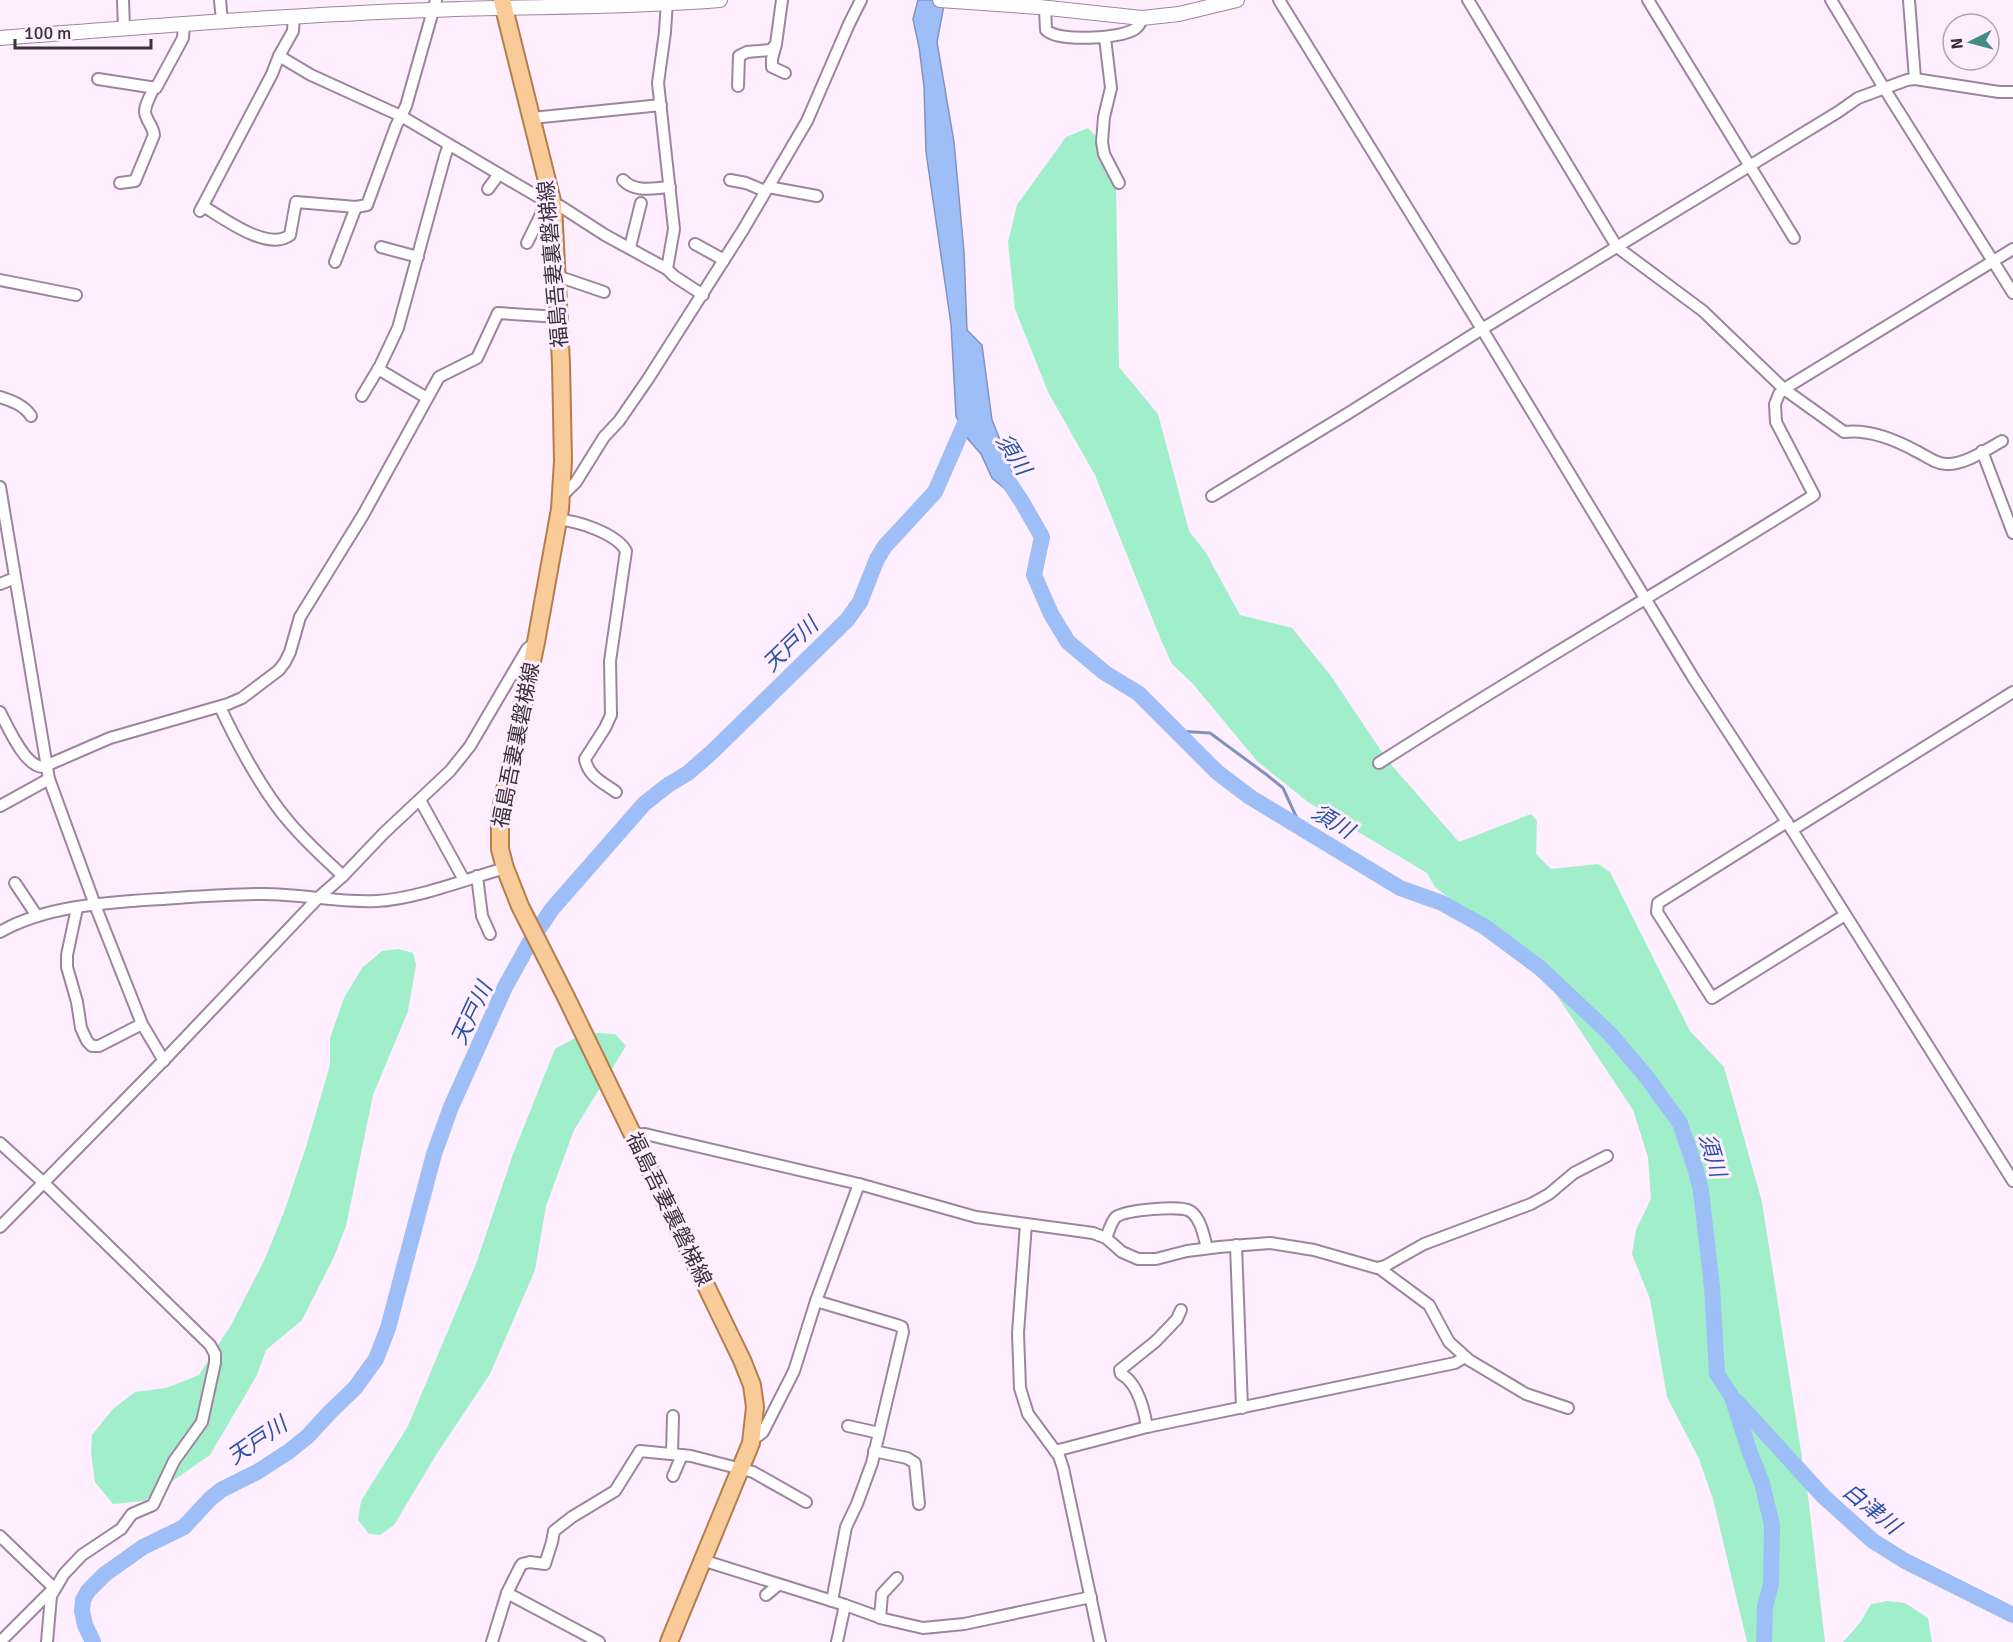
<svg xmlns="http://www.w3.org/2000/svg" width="2013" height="1642" font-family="Signika,'Noto Sans JP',sans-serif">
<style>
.green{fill:#a1eeca}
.water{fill:#9ebef7;stroke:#8093be;stroke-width:1.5}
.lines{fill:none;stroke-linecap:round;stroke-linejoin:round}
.stream{stroke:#8093be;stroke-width:3}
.river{stroke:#9ebef7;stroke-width:16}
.street-casing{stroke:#9e859f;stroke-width:14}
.secondary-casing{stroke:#9e859f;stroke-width:16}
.primary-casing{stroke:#b27e4c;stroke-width:20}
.street{stroke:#fff;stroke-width:10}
.secondary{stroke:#fff;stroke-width:14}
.primary{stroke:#f8cb99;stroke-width:16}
.labels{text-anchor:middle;stroke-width:6;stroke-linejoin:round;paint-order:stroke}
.street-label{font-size:21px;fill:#3a2f3a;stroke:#feeeff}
.water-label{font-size:22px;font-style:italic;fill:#2853a5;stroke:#feeeff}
</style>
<rect width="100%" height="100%" fill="#feeeff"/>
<g class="green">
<path d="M1088,128L1100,140L1116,181L1119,367L1158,414L1189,531L1206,553L1240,615L1292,628L1331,676L1388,761L1459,842L1531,814L1537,821L1536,854L1551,869L1598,864L1610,872L1690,1031L1724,1067L1762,1202L1808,1496L1825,1642H1747L1713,1499L1699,1459L1667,1397L1650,1299L1632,1254L1636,1230L1651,1199L1648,1157L1633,1110L1540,970L1435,887L1427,873L1308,802L1257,761L1193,684L1172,664L1161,640L1095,475L1048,392L1015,309L1008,242L1017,205L1066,137Z"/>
<path d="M398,949L413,953L416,965L408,1011L373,1095L346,1226L334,1257L302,1320L266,1350L257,1375L210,1455L144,1501L113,1504L95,1482L91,1452L92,1435L113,1409L135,1392L166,1388L199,1375L231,1325L264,1261L284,1212L306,1147L330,1065V1038L344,998L362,968L382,951Z"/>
<path d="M598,1033L615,1034L626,1046L574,1130L546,1206L535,1270L490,1374L436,1455L394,1525L380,1535L369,1534L358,1520L361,1501L408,1426L476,1264L513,1154L555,1049L575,1038Z"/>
<path d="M1888,1601L1905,1603L1928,1618L1932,1642H1843L1860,1623L1871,1604Z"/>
</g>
<path class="water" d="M918,0H945L937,42L954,142L964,252L967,330L982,345L992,420L1010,464L1017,499L992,478L981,454L968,439L956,416L951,324L926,152L924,86L919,47L913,19Z"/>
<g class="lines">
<path class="stream" d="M1177,731L1210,733L1267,775L1283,788L1301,827"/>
<g class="river">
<path d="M1003,473L1022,502L1042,537L1034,575L1051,614L1068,642L1105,673L1138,693L1217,772L1250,797L1400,888L1442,903L1485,927L1540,968L1610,1034L1645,1075L1680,1123L1695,1167L1701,1191L1712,1287L1717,1374L1732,1397L1750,1453L1762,1483L1772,1525L1771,1584L1765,1607L1764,1642"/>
<path d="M1737,1402L1823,1496L1873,1541L1905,1561L2013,1615"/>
<path d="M93,1642L85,1625L82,1611L83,1600L88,1591L105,1574L143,1547L184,1527L210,1499L221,1490L257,1472L288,1452L308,1436L330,1412L355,1388L376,1359L388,1328L434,1154L451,1107L505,987L530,942L552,909L644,804L668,785L688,773L712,752L847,620L860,602L877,559L885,546L935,492L969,414"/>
</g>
<g class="street-casing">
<g id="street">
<path d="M123,0L124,29"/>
<path d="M220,0L222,21"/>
<path d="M1279,0L1482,329L1694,679L1792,830L2013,1181"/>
<path d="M1468,0L1617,247L1703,311L1784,389L1844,432C1869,429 1894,439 1916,451C1925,455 1935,464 1946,464C1964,465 1986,450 2002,441"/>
<path d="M1648,0L1794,238"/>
<path d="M1831,0L1884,88L2013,293"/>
<path d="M1909,0L1915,79"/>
<path d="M1045,8L1046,30C1058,42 1120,39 1135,29C1139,26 1141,22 1143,18"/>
<path d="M294,16L293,31L279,56L311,75L401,116L499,174L488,189"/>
<path d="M1105,38L1111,88L1104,117L1102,142L1104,154L1119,183"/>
<path d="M776,44L772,59V67L785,73"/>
<path d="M98,79L156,88L183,38L184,24"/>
<path d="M738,86L739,56L747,52L771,50L776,44L782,0"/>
<path d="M532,118L661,105"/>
<path d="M499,174L547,202L560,206L605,235L667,269L674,276L703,295"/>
<path d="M623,180C635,193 654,188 670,187"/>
<path d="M730,180L746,183L765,191"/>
<path d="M120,183L135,181L154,135C153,127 149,124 146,116C142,108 151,96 154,87"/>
<path d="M768,187L817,196"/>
<path d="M203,206C223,218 268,252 290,235L296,202L356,207L367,205L396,126L406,106L436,0"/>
<path d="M200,211L272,74L279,56"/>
<path d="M527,243L547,202"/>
<path d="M695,244L724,260"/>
<path d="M381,247L418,257"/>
<path d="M630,247L641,203"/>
<path d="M335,262L356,207"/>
<path d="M667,269L674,229L658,83L665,32L667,0"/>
<path d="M556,277L563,278L604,292"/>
<path d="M0,280L76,295"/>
<path d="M378,369L427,398"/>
<path d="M362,396L380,366L398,328L445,156L449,145"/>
<path d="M0,397C12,401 24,405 31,416"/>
<path d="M1982,451L2013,533"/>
<path d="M0,487L49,779L95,905L142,1024L164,1061"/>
<path d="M1212,496L1347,414L1482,329L1838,112L1858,98L1907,80L1915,79L1999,92H2013"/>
<path d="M561,497L576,482L604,437L619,421L648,379L743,230L807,121L849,24L861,0"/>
<path d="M558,520C577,520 617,534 626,551L610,661L611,715L605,728L585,759C588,776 602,782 616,792"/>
<path d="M0,584L15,578"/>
<path d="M220,707C238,745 263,792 290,823C306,842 325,859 343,876"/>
<path d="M0,712C8,727 25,767 43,767L110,738L228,704L242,698L279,670L285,662L290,652L300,617L363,515L439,377L477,358L498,313L559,317"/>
<path d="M1379,763C1522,671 1670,586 1814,495L1776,422L1775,404L1779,394L1784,389L2013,249"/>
<path d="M420,800L464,880"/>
<path d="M0,806L49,779"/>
<path d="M1787,822L1658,903L1657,912L1712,998L1845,915"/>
<path d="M1792,830L2013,692"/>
<path d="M477,876L482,916L490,934"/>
<path d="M15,883L37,916"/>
<path d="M77,908L67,955V967L77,1002L81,1028L87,1041L92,1046H99L142,1024"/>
<path d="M0,932C50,903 120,902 177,898C206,896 235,894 264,894C302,894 339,903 377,901C416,899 467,879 505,868"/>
<path d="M633,1135L645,1134L666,1139L859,1184L976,1217L1093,1233L1106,1238L1122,1252L1138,1259H1156L1187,1251L1219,1247L1270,1243L1314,1250L1377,1268L1385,1266L1424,1244L1531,1204L1549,1194L1574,1173L1607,1156"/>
<path d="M0,1143L44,1183L210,1345L215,1354V1363L202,1422L174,1461L153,1505L132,1514L121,1529L82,1555L64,1574L51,1596L47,1642"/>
<path d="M1026,1224L1018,1333L1020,1388L1028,1414L1059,1456L1063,1468L1100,1642"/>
<path d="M0,1227L167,1057L319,897L343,876L384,833L450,771L470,746L527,649L536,642"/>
<path d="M1106,1238C1109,1231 1111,1222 1116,1217C1126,1210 1180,1205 1190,1211C1201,1218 1204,1237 1207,1248"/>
<path d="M1236,1245L1242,1408"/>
<path d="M1379,1268L1429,1305L1449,1342L1469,1360L1526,1394L1568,1408"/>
<path d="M816,1301L897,1325L902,1327L903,1332L872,1463L857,1504L846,1527L832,1601"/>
<path d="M848,1426L879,1433"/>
<path d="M1147,1427C1144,1409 1138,1383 1121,1374L1120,1370L1156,1341L1177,1319L1181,1310"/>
<path d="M752,1436H758L763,1432L794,1371L816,1301L859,1184"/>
<path d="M874,1451L907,1458L915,1463L919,1504"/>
<path d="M1055,1451L1147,1427L1455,1363L1465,1357"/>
<path d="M672,1454L673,1416"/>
<path d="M673,1476L682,1455"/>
<path d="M0,1536L54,1588L0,1642"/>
<path d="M702,1560L845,1605L884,1619L923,1628L964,1624L1091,1597"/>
<path d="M507,1593L599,1642"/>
<path d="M766,1595L778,1585"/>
<path d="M880,1618L882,1594L897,1578"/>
<path d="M492,1642L507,1593L520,1567L522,1564L530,1562L545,1564L552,1542L554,1531L572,1517L615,1491L640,1451L691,1456L753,1472L806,1502"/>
<path d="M837,1642L845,1605"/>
</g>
</g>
<g class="secondary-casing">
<g id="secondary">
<path d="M940,0L1039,7L1142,18L1179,14L1237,0"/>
<path d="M0,38C143,27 287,15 430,10C527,6 624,8 720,0"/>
</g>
</g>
<g class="primary-casing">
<path id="primary" d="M502,0L553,205L561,364L563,461L560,509L536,642L500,814V849L505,868L520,906L567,999L742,1360L752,1385L755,1407L751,1443L669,1642"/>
</g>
<use href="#street" class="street"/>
<use href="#secondary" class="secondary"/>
<use href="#primary" class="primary"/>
</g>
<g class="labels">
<g class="street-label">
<text transform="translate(553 264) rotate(-95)" y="7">福島吾妻裏磐梯線</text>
<text transform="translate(516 745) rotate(-79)" y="7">福島吾妻裏磐梯線</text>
<text transform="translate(669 1209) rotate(64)" y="7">福島吾妻裏磐梯線</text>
</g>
<g class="water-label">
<text transform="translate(1014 454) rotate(57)" y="8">須川</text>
<text transform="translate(790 644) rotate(-44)" y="8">天戸川</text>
<text transform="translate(1333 821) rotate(31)" y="8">須川</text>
<text transform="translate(471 1013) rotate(-65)" y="8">天戸川</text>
<text transform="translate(1713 1155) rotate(73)" y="8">須川</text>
<text transform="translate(257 1440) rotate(-34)" y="8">天戸川</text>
<text transform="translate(1872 1508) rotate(39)" y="8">白津川</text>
</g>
</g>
<g transform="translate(1971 42) rotate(264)"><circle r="28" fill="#feeeff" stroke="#b0a2b0" stroke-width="1.5"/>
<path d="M0-4.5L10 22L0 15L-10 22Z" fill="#458c88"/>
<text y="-9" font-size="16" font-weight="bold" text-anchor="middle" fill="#3a2f3a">N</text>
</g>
<path d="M15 39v9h136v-9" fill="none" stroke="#3a2f3a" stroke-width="3"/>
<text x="24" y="39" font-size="18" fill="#3a2f3a" stroke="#feeeff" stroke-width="4.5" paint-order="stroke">100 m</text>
</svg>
